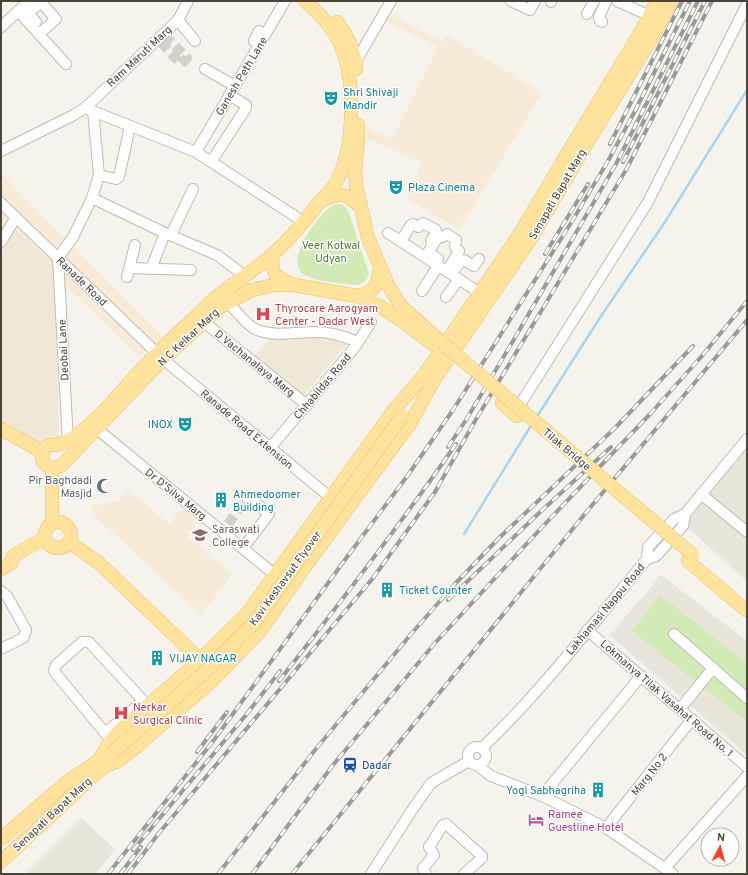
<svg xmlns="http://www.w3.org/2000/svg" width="748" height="875" font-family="Overpass,sans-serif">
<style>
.residential{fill:#eae5da}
.commercial{fill:#f7ead8}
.education{fill:#efe8d6}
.green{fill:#d2eab5}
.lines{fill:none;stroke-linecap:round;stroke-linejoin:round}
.stream{stroke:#a9d4f2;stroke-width:2.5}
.minor-tunnel{stroke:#d4d0c8;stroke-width:10;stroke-dasharray:10 5;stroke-linecap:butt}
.minor-casing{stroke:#c2bbae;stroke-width:12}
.major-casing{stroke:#e6c16a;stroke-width:14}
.minor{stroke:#fff;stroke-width:10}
.major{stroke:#ffe39c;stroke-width:13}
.rail-casing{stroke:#9a9a9a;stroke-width:4}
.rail{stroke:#fff;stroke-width:2.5;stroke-dasharray:8;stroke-linecap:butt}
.major-bridge-casing{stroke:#e6c16a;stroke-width:14;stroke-linecap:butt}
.major-bridge{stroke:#ffe39c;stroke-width:13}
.labels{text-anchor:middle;stroke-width:3;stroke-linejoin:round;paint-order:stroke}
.street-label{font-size:11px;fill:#4b4439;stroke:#fff}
.culture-label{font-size:11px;fill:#0d838f;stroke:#fff;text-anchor:start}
.park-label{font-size:11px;fill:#4a7f2a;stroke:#fff}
.health-label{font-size:11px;fill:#be3a42;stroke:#fff;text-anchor:start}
.worship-label{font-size:11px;fill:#5b616d;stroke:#fff;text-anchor:end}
.education-label{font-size:11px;fill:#785e54;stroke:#fff;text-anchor:start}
.transit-label{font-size:11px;fill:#164399;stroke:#fff;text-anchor:start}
.hotel-label{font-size:11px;fill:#b23c85;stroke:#fff;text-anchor:start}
</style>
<rect width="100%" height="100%" fill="#f6f3ec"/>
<g class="residential">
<path d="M747,449V581L684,524Z"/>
<path d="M661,575L747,641V755L610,635Z"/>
<path d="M81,818L115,849L96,874H25Z"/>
</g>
<g class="commercial">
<path d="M389,15L443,41L446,35L457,41L542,93L460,229L407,199L422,162L366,138V127L392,139L438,47L385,20Z"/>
<path d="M1,173L163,337L139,357L1,223Z"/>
<path d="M128,489L169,524L184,506L200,520L187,536L232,574L201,615L95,516L90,506L114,501L119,502Z"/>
</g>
<g class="education">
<path d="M15,230L55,266L59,441L41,443L1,422V254Z"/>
<path d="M274,335H336L347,344L302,397L254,357Z"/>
</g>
<g class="green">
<path d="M336,204L343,205L348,210L369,273C366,281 364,284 356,285C342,283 308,282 300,271C288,255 320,211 336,204Z"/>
<path d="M660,595L747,663V722L632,631Z"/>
</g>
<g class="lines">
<g class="stream">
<path d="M536,418L601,316L665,222L747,90"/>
<path d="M464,534L532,424"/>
</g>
<g class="minor-tunnel">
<path d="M161,42L181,64L187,58L166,37"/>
<path d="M228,524L247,498"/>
</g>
<g class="minor-casing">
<g id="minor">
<path d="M40,1L54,17"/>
<path d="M511,1L530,10L535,1"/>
<path d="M617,1L650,16"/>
<path d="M551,2V1"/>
<path d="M18,11L66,64"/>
<path d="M587,14L594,1"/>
<path d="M178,20L195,41"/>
<path d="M36,22L28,13L41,2"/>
<path d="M602,22L600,21L599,17L606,1"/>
<path d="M1,27L29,1"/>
<path d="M39,34L56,19"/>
<path d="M254,41L259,31"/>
<path d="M356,61L391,1"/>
<path d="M205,69L235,86"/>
<path d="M85,108L178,20L188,1"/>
<path d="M1,151L72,116L85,108L196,152L304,222"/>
<path d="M196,152L285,1"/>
<path d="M211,162L246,108V105L229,95"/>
<path d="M99,175L116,179L119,177L130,126"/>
<path d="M92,198L165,233L217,255L245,276"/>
<path d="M1,203L163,359L331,498"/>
<path d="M388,233L480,293"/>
<path d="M171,235L193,189"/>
<path d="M401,241L411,225L413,224L418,227L423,223L436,230V233L431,241"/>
<path d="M1,242L16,217"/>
<path d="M438,259L429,253V251L438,237H442L447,234L456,240L455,247L459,251L447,271"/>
<path d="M130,268L191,270"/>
<path d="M151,269L165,233"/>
<path d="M455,269L461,261L464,260L474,266L479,259"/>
<path d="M127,277L135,245"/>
<path d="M422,291L438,266"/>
<path d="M446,297L459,279"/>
<path d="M228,303C236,310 247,326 257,330C276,337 297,332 316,332C331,332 344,336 358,342"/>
<path d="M204,322L307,405"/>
<path d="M513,411L521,403L648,202L747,4"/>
<path d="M97,429L280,579"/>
<path d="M68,442L58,258L73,237L92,198L99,175L93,111"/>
<path d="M270,448L355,347L371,322"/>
<path d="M701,494L747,532"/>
<path d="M243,548L269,514L250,498H247"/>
<path d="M647,559L656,556L683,526L685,514"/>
<path d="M1,591L7,596L26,630L24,637L21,639L1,649"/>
<path d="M587,630L747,767"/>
<path d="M674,634L747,698"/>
<path d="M680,709L713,668"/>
<path d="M105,733L143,701"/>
<path d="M111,740L56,674L54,670L56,665L82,642H89L148,706"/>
<circle cx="477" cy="756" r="9"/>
<path d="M482,748C543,690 593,623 647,559L648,547L674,519L685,514L747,439"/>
<path d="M477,765L491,776L542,796L606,828L673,874"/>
<path d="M542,796L641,676"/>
<path d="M606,828L692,719"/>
<path d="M665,868L747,776"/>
<path d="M371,874L412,810L431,783L469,761"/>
<path d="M426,874L423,869L424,867L434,855L429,847L443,825L446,824L482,856V858L464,874"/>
</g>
</g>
<g class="major-casing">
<g id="major">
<path d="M305,1C339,30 349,53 351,98C352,125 350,154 338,179C334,188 325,196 318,204C305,221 290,239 273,254C255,270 234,283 215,298C207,305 199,313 192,320C173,337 155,355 137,374C119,393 103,415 82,431C75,436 68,442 60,444C55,446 50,443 45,448C35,459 50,475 63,464L163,359L220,307L252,290L274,285H294L357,296C376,293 377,285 380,268"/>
<path d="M337,22C348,37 355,50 356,69"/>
<path d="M358,125V142L355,169L356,184L368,238L388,285L400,305L441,342"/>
<path d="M321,201C341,192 344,192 361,207"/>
<path d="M273,254C270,273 275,277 292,284"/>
<path d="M357,296L379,306L398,318L432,344"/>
<path d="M502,403L517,416"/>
<path d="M1,429L43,452"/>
<path d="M52,468V523"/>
<circle cx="58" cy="535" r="13"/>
<path d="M69,542L99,563L200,660L204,667"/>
<path d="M688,561L747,611"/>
<path d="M1,569L11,563L13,556L45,538"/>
<path d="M99,760L111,740L121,729L200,660L246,615L394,410L425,374L519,235L573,144L642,30L657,1"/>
<path d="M103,767L118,761L137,746L213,680L261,630L304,568L411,422L434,380L530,240L587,143L653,36L671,1"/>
<path d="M1,839L67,782L104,757"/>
<path d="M1,862L103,767L107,761"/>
</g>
</g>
<use href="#minor" class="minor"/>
<use href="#major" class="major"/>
<g class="rail-casing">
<g id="rail">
<path d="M610,144L682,1"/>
<path d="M623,162L705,1"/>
<path d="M545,254L588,184"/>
<path d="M448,447L466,420L513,341L616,164L698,1"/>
<path d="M448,600L538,514L611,447"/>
<path d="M279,681C340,603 400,525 456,444"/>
<path d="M197,752L227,712"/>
<path d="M133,850L246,715L280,671"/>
<path d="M108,874L214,740L347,557L408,475L453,410L571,223L608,161L635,111L690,1"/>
<path d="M120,874L141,847"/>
<path d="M128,874L159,833L373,578L435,492L475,421L626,170L712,1"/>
<path d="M218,874L315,750L412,633L453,586L499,538L615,428L693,346"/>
<path d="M252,874L333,765L435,643L545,524L651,413L701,357L747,301"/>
<path d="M292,874L584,515L747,320"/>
</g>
</g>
<use href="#rail" class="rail"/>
<g class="major-bridge-casing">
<g id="major-bridge">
<path d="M441,342L693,555"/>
<path d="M111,754L205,672L254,623L402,416"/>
</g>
</g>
<use href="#major-bridge" class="major-bridge"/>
</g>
<defs>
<g id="theatre-bare" transform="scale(1.2)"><path d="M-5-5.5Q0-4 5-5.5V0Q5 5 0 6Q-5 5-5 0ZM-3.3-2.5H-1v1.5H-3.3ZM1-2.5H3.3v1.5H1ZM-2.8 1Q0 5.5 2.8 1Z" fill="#0f9aa8" stroke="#fff" stroke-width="2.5" paint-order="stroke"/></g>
<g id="hospital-bare" transform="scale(1.2)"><path d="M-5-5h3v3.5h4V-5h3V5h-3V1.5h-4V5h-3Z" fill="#e0444e" stroke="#fff" stroke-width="2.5" paint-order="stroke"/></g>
<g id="mosque-bare" transform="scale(1.2)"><path d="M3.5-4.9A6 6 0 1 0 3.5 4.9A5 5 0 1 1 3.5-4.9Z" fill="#6b7280" stroke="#fff" stroke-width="2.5" paint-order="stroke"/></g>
<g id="building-bare" transform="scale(1.2)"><path d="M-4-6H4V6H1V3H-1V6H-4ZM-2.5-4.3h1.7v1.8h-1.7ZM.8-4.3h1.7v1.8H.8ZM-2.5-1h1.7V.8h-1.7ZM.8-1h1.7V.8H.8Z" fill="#0f9aa8" stroke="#fff" stroke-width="2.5" paint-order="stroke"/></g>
<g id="university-bare" transform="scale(1.2)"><path d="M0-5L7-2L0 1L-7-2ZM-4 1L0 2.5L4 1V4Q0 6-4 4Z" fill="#8d6e63" stroke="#fff" stroke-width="2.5" paint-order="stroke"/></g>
<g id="station-bare" transform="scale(1.2)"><path d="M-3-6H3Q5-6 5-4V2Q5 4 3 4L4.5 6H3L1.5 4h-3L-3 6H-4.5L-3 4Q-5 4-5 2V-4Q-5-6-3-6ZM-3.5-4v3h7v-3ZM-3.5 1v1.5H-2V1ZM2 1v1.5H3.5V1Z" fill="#1a4fb4" stroke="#fff" stroke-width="2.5" paint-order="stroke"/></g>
<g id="hotel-bare" transform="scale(1.2)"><path d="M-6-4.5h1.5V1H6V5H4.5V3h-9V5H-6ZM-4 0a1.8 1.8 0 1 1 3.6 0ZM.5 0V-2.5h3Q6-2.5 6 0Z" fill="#d1479c" stroke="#fff" stroke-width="2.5" paint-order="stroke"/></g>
</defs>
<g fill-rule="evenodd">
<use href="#theatre-bare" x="331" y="98"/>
<use href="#theatre-bare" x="396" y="187"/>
<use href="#hospital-bare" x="263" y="314"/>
<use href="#theatre-bare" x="185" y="424"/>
<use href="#mosque-bare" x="104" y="486"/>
<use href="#building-bare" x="221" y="500"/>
<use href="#university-bare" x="200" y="535"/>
<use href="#building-bare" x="387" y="590"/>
<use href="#building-bare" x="157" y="658"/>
<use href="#hospital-bare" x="121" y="713"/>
<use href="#station-bare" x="350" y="765"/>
<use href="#building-bare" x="598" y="790"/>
<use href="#hotel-bare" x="536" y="820"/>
</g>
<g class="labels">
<g class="street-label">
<text transform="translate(139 56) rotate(-43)" y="4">Ram Maruti Marg</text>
<text transform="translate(241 76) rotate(-59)" y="4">Ganesh Peth Lane</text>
<text transform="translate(557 194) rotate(-60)" y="4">Senapati Bapat Marg</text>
<text transform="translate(82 281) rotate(44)" y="4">Ranade Road</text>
<text transform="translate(188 337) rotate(-43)" y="4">N C Kelkar Marg</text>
<text transform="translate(63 350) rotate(-93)" y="4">Deobai Lane</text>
<text transform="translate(255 363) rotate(39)" y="4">D Vachanalaya Marg</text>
<text transform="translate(322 386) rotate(-50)" y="4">Chhabildas Road</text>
<text transform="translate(247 429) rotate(40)" y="4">Ranade Road Extension</text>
<text transform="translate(567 449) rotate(40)" y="4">Tilak Bridge</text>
<text transform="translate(176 494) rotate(39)" y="4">Dr D'Silva Marg</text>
<text transform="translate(285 578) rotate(-54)" y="4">Kavi Keshavsut Flyover</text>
<text transform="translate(605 609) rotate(-50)" y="4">Lakhamasi Nappu Road</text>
<text transform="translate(667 698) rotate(41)" y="4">Lokmanya Tilak Vasahat Road No. 1</text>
<text transform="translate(649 774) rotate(-52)" y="4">Marg No 2</text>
<text transform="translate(52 814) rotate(-43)" y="4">Senapati Bapat Marg</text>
</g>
<g class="culture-label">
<text x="343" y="96">Shri Shivaji<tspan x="343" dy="13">Mandir</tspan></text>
<text x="408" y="191">Plaza Cinema</text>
<text x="173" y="428" text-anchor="end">INOX</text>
<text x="233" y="498">Ahmedoomer<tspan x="233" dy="13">Building</tspan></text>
<text x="399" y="594">Ticket Counter</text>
<text x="169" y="662">VIJAY NAGAR</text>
<text x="586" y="794" text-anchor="end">Yogi Sabhagriha</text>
</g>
<g class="park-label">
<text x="331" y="249">Veer Kotwal<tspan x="331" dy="13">Udyan</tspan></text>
</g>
<g class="health-label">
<text x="275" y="312">Thyrocare Aarogyam<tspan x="275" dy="13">Center - Dadar West</tspan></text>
<text x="133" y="711">Nerkar<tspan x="133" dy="13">Surgical Clinic</tspan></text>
</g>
<g class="worship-label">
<text x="92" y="484">Pir Baghdadi<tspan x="92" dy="13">Masjid</tspan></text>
</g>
<g class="education-label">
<text x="212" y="533">Saraswati<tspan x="212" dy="13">College</tspan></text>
</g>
<g class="transit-label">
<text x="362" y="769">Dadar</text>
</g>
<g class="hotel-label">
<text x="548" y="818">Ramee<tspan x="548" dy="13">Guestline Hotel</tspan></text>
</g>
</g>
<rect width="748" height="875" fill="none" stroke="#4b4439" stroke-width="4"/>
<g transform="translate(720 847) rotate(6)"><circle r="19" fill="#ffffff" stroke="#b7b4b0"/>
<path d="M0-3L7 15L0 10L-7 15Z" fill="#fc3f1d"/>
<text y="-6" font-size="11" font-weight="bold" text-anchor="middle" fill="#4b4439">N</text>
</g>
</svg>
